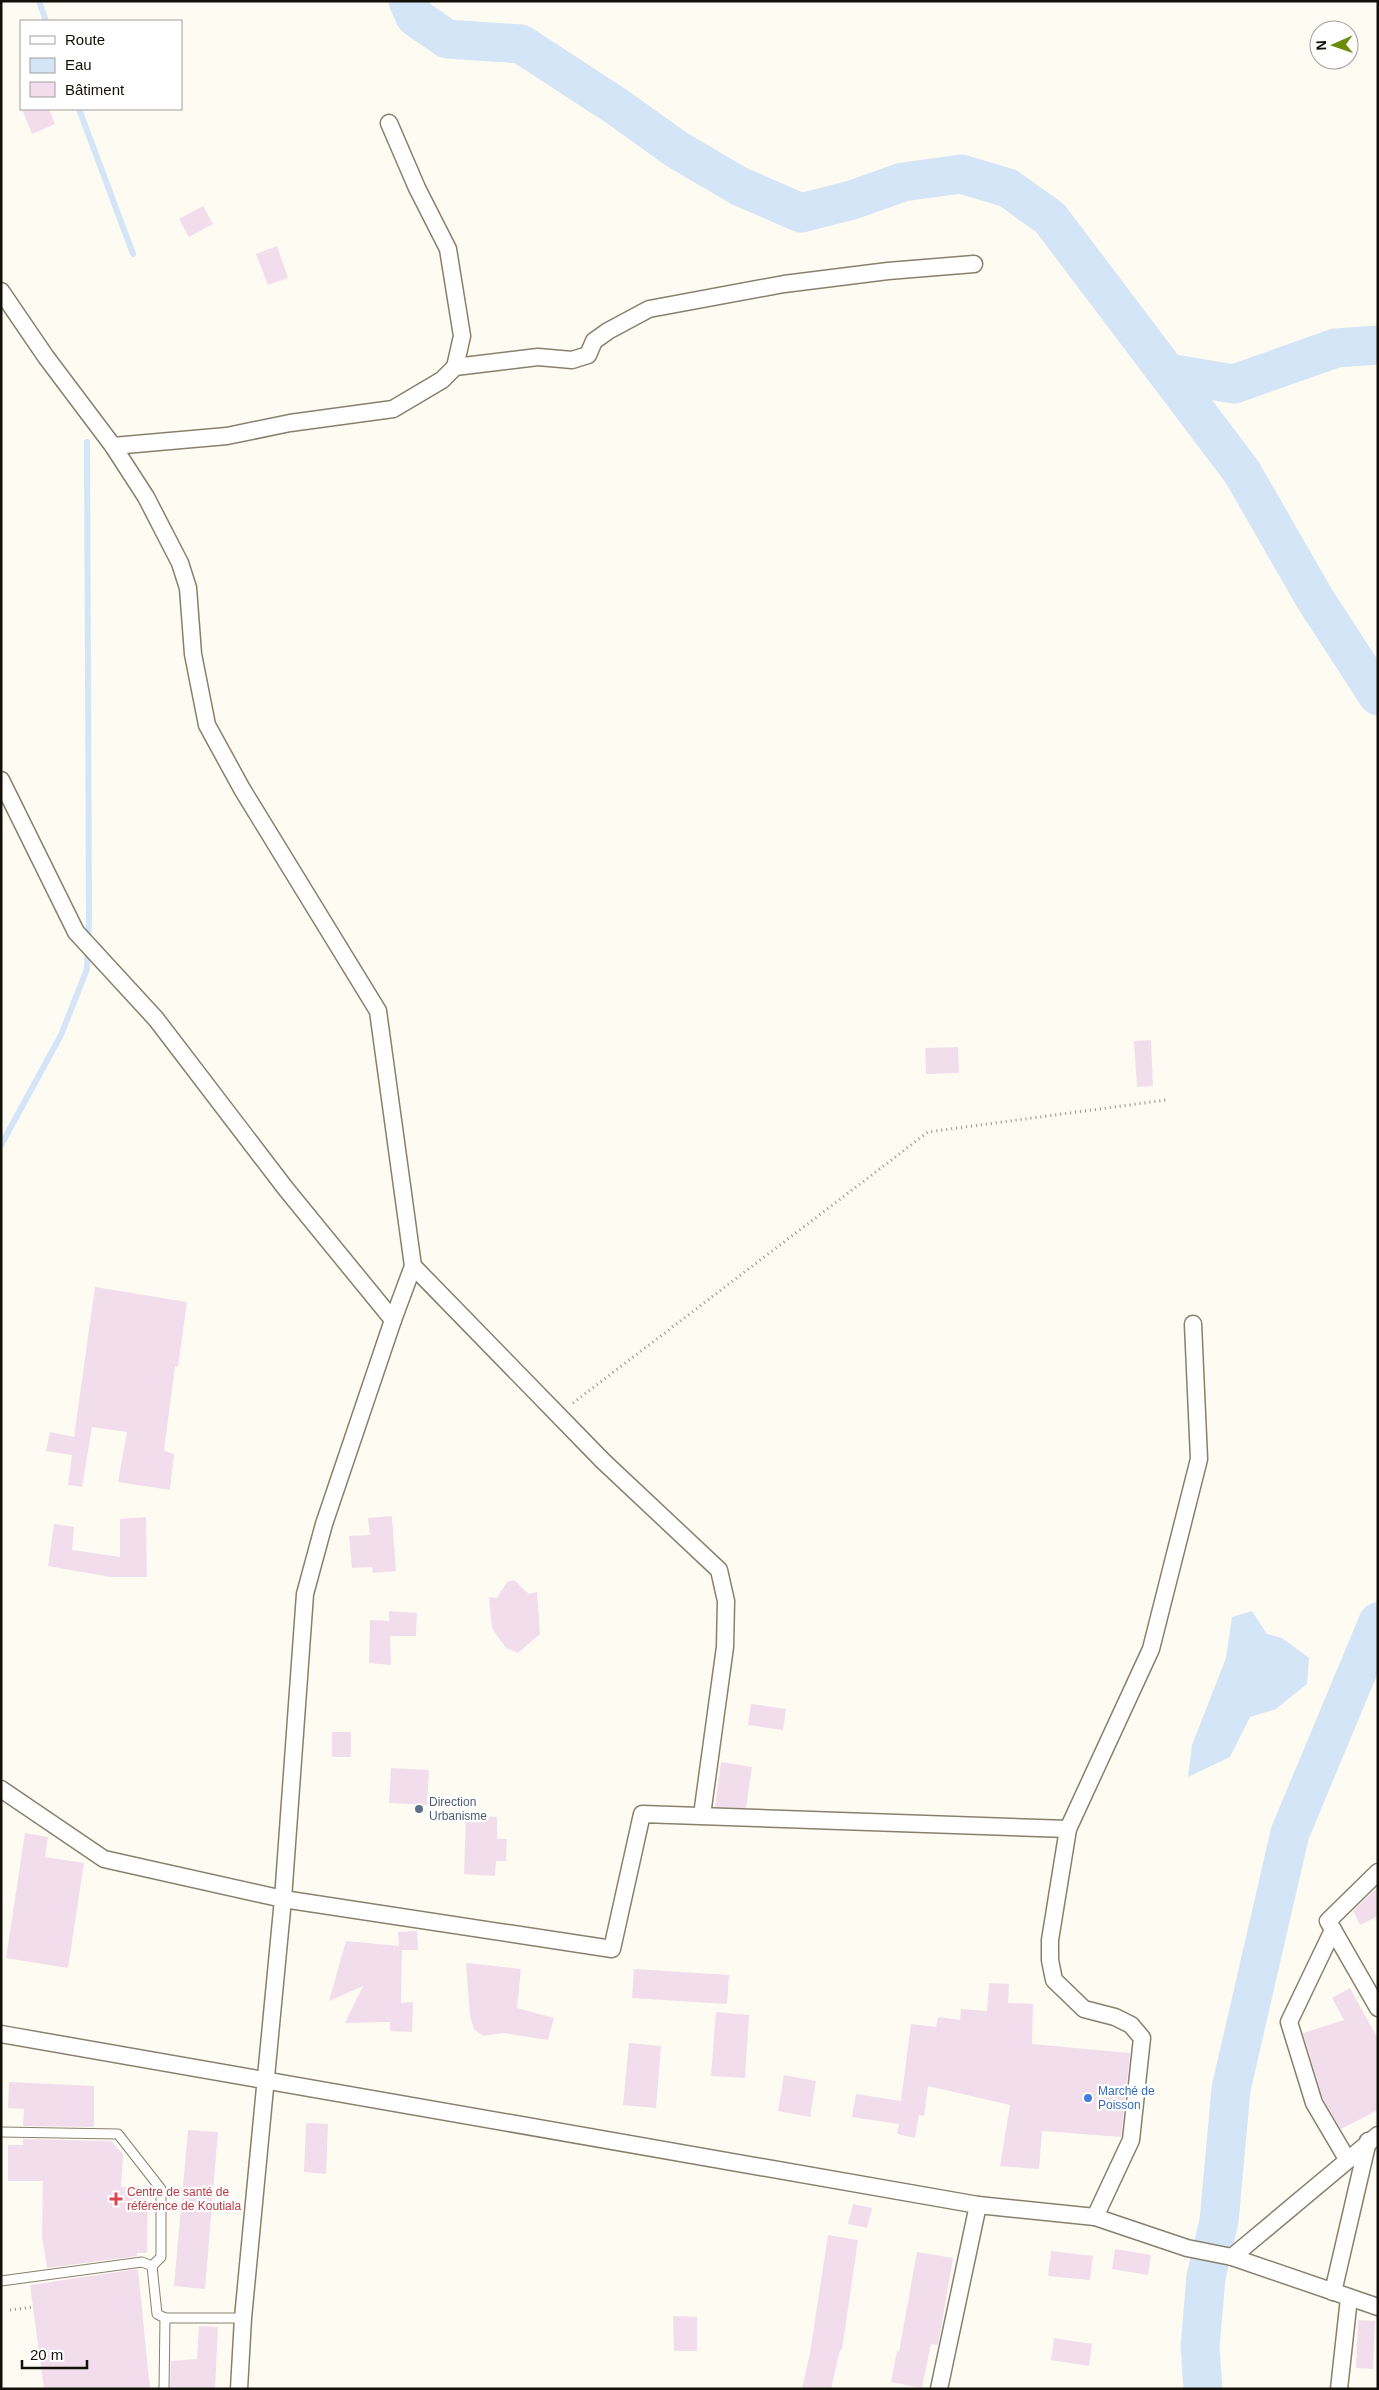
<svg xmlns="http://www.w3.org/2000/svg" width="1379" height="2390" font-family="Helvetica,sans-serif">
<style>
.water{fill:#d4e5f8}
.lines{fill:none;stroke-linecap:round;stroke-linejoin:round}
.stream{stroke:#d4e5f8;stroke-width:6}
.river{stroke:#d4e5f8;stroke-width:39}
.building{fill:#f2ddec}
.lane-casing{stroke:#88806d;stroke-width:11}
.street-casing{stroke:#88806d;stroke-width:19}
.path{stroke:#939088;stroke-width:3;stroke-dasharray:1 4;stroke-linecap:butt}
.lane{stroke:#fff;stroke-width:9}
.street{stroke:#fff;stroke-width:16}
.service-dot{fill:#5c6f8a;stroke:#fff;stroke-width:2}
.shop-dot{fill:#3f7fe0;stroke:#fff;stroke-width:2}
.health-dot{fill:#e0444e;stroke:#fff;stroke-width:2}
.labels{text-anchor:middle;stroke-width:4.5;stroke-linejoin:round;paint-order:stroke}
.service-label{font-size:12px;fill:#4e5e75;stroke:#fff;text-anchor:start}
.shop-label{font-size:12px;fill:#366cbe;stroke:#fff;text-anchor:start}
.health-label{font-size:12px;fill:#be3a42;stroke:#fff;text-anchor:start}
</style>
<rect width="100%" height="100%" fill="#fefbf2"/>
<path class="water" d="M1252,1611L1267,1634L1282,1638L1309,1658L1307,1684L1276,1709L1250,1717L1230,1757L1188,1777L1192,1745L1226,1658L1232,1617Z"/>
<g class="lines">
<g class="stream">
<path d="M39,1L46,21"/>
<path d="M79,109L133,254"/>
<path d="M1,1145L61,1035L87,969L89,920L87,442"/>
</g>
<g class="river">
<path d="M408,1L415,17L447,39L521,44L619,108L676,149L739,186L801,213L852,200L903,182L961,174L1008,188L1050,218L1242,472L1315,599L1378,696"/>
<path d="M1168,373L1234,384L1336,348L1378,345"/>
<path d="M1203,2389L1200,2347L1206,2277L1219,2221L1231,2089L1290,1833L1378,1622"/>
</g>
</g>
<g class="building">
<path d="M22,109H49L55,124L32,134Z"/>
<path d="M203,206L213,224L189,237L179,219Z"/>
<path d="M277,246L288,278L268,285L256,254Z"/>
<path d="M1151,1040L1153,1086L1137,1087L1134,1041Z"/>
<path d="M958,1047L959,1073L926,1074L925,1048Z"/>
<path d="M95,1287L187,1302L178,1367L175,1366L164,1451L174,1454L170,1490L118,1482L127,1432L92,1427L82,1487L68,1485L72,1455L46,1451L50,1432L74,1437Z"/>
<path d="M392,1516L396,1571L373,1573L372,1567L352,1568L349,1536L370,1535L368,1518Z"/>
<path d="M146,1517L147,1577H110L48,1566L54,1524L74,1527L72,1550L120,1557V1519Z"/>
<path d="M514,1580L529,1594L537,1592L540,1634L518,1653L506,1648L492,1628L489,1597L497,1598L507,1582Z"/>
<path d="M389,1611L417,1613L416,1636H390L391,1665L369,1663L370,1620L389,1621Z"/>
<path d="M751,1704L786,1709L783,1730L748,1725Z"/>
<rect x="332" y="1732" width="19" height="25"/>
<path d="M721,1762L752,1767L746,1808L715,1807Z"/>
<path d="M391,1768L429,1770L427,1805L389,1803Z"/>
<path d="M466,1816L497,1817V1839H507L506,1861H496L495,1876L464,1874Z"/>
<path d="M25,1833L48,1837L45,1857L84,1863L68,1968L6,1958Z"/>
<path d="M1378,1887V1916L1360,1925L1353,1911Z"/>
<path d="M417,1931L418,1950H402L401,2003L413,2002L412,2032L390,2031V2022L345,2023L363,1986L329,2001L346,1941L399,1946L398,1932Z"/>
<path d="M466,1963L521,1969L517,2008L554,2018L548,2040L503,2033L483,2036L474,2029L470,2016Z"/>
<path d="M634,1969L729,1975L727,2004L632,1998Z"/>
<path d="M989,1983L1009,1984L1008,2003L1033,2004L1032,2044L1130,2053L1121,2137L1042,2131L1039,2169L1000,2166L1010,2105L928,2086L924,2116L919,2115L915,2138L897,2134L899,2124L852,2117L856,2094L901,2101L911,2024L936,2027L938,2017L960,2020L961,2009L987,2011Z"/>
<path d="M1350,1988L1378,2039V2110L1341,2129L1323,2099L1303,2033L1344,2020L1332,1998Z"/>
<path d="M716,2012L749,2015L745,2078L711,2076Z"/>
<path d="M629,2043L661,2046L656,2108L623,2105Z"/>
<path d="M784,2075L816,2081L810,2117L778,2111Z"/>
<path d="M9,2082L94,2086V2127L23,2126L24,2109L8,2108Z"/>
<path d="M306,2123L328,2124L326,2174L304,2172Z"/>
<path d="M188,2130L218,2132L205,2289L174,2286Z"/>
<path d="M23,2139L111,2141L123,2154L121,2187H148L147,2253H137V2256L47,2268L42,2237L43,2181H8V2145H23Z"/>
<path d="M853,2204L872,2208L867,2228L848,2224Z"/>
<path d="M828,2235L858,2240L842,2350H840L831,2389H802L810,2353Z"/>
<path d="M1115,2249L1151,2255L1148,2275L1112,2269Z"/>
<path d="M1051,2251L1093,2256L1090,2280L1048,2276Z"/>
<path d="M917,2252L953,2258L938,2345L931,2344L922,2388L891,2382L897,2351L899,2352Z"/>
<path d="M138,2269L150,2389H44L30,2285Z"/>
<path d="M673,2316L697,2317V2351H674Z"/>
<path d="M1358,2320L1375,2321L1373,2369L1356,2368Z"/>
<path d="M199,2326L218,2327L215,2389H170L171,2361L197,2359Z"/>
<path d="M1054,2338L1092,2344L1089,2366L1051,2360Z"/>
</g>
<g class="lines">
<g class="lane-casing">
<g id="lane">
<path d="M1,2132L118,2134L161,2189V2257L152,2266"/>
<path d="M1,2281L142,2262L152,2266L157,2314L165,2318H243"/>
<path d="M164,2389L165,2318"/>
</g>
</g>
<g class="street-casing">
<g id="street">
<path d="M1,291L46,357L113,446L146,497L180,563L188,588L193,654L207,725L242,789L378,1011L413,1266L393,1320L324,1524L305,1594L283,1899L243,2318L239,2389"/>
<path d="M455,367L538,357L572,360L588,355L594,341L608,331L649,309L784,284L888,271L974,264"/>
<path d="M113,446L227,436L290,423L393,409L442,380L455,367L462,336L448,249L417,188L389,123"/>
<path d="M1,780L76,932L156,1019L286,1189L393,1320"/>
<path d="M413,1266L603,1461L719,1570L726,1601L725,1647L702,1815"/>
<path d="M1,1789L104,1859L283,1899L612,1949L642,1814L1068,1829"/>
<path d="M1378,1872L1328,1921L1378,2008"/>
<path d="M1333,1930L1289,2022L1314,2103L1347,2159"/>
<path d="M1,2034L978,2205L1095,2217L1187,2248L1232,2257L1378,2307"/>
<path d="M1095,2217L1131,2140L1142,2038L1131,2025L1115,2017L1084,2009L1054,1980L1050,1960V1940L1068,1829L1151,1649L1199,1459L1193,1324"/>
<path d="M1232,2257L1378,2135"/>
<path d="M1333,2292L1368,2141"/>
<path d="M939,2389L978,2205"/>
<path d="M1339,2389L1349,2298"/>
</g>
</g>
<g class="path">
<path d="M573,1403L928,1132L1166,1100"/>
<path d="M10,2310L33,2307"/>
</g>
<use href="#lane" class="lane"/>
<use href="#street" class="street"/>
</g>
<circle class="service-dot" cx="419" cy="1809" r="5"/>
<circle class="shop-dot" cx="1088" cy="2098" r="5"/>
<path class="health-dot" d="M113.5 2191.5h5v5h5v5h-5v5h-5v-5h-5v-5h5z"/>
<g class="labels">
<g class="service-label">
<text x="429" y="1806">Direction<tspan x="429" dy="14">Urbanisme</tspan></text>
</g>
<g class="shop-label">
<text x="1098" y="2095">Marché de<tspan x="1098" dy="14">Poisson</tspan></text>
</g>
<g class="health-label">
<text x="127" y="2196">Centre de santé de<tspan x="127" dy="14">référence de Koutiala</tspan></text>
</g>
</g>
<rect width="1379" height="2390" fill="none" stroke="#131009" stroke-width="5"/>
<rect x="20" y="20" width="162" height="90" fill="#ffffff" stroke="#a19f9d"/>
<rect x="30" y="36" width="25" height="8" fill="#ffffff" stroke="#a19f9d"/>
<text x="65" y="45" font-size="15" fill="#131009">Route</text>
<rect x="30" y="58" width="25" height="15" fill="#d4e5f8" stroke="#a19f9d"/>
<text x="65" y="70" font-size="15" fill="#131009">Eau</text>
<rect x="30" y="82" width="25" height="15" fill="#f2ddec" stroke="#a19f9d"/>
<text x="65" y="95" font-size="15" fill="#131009">Bâtiment</text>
<g transform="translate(1334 45) rotate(268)"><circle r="24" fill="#ffffff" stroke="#a19f9d"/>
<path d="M0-4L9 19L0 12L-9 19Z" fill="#6c8b0b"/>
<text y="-8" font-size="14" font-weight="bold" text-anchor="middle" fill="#131009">N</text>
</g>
<path d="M22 2360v8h65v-8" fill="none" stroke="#131009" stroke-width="2.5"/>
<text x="30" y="2360" font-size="15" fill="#131009" stroke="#ffffff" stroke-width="4" paint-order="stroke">20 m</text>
</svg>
